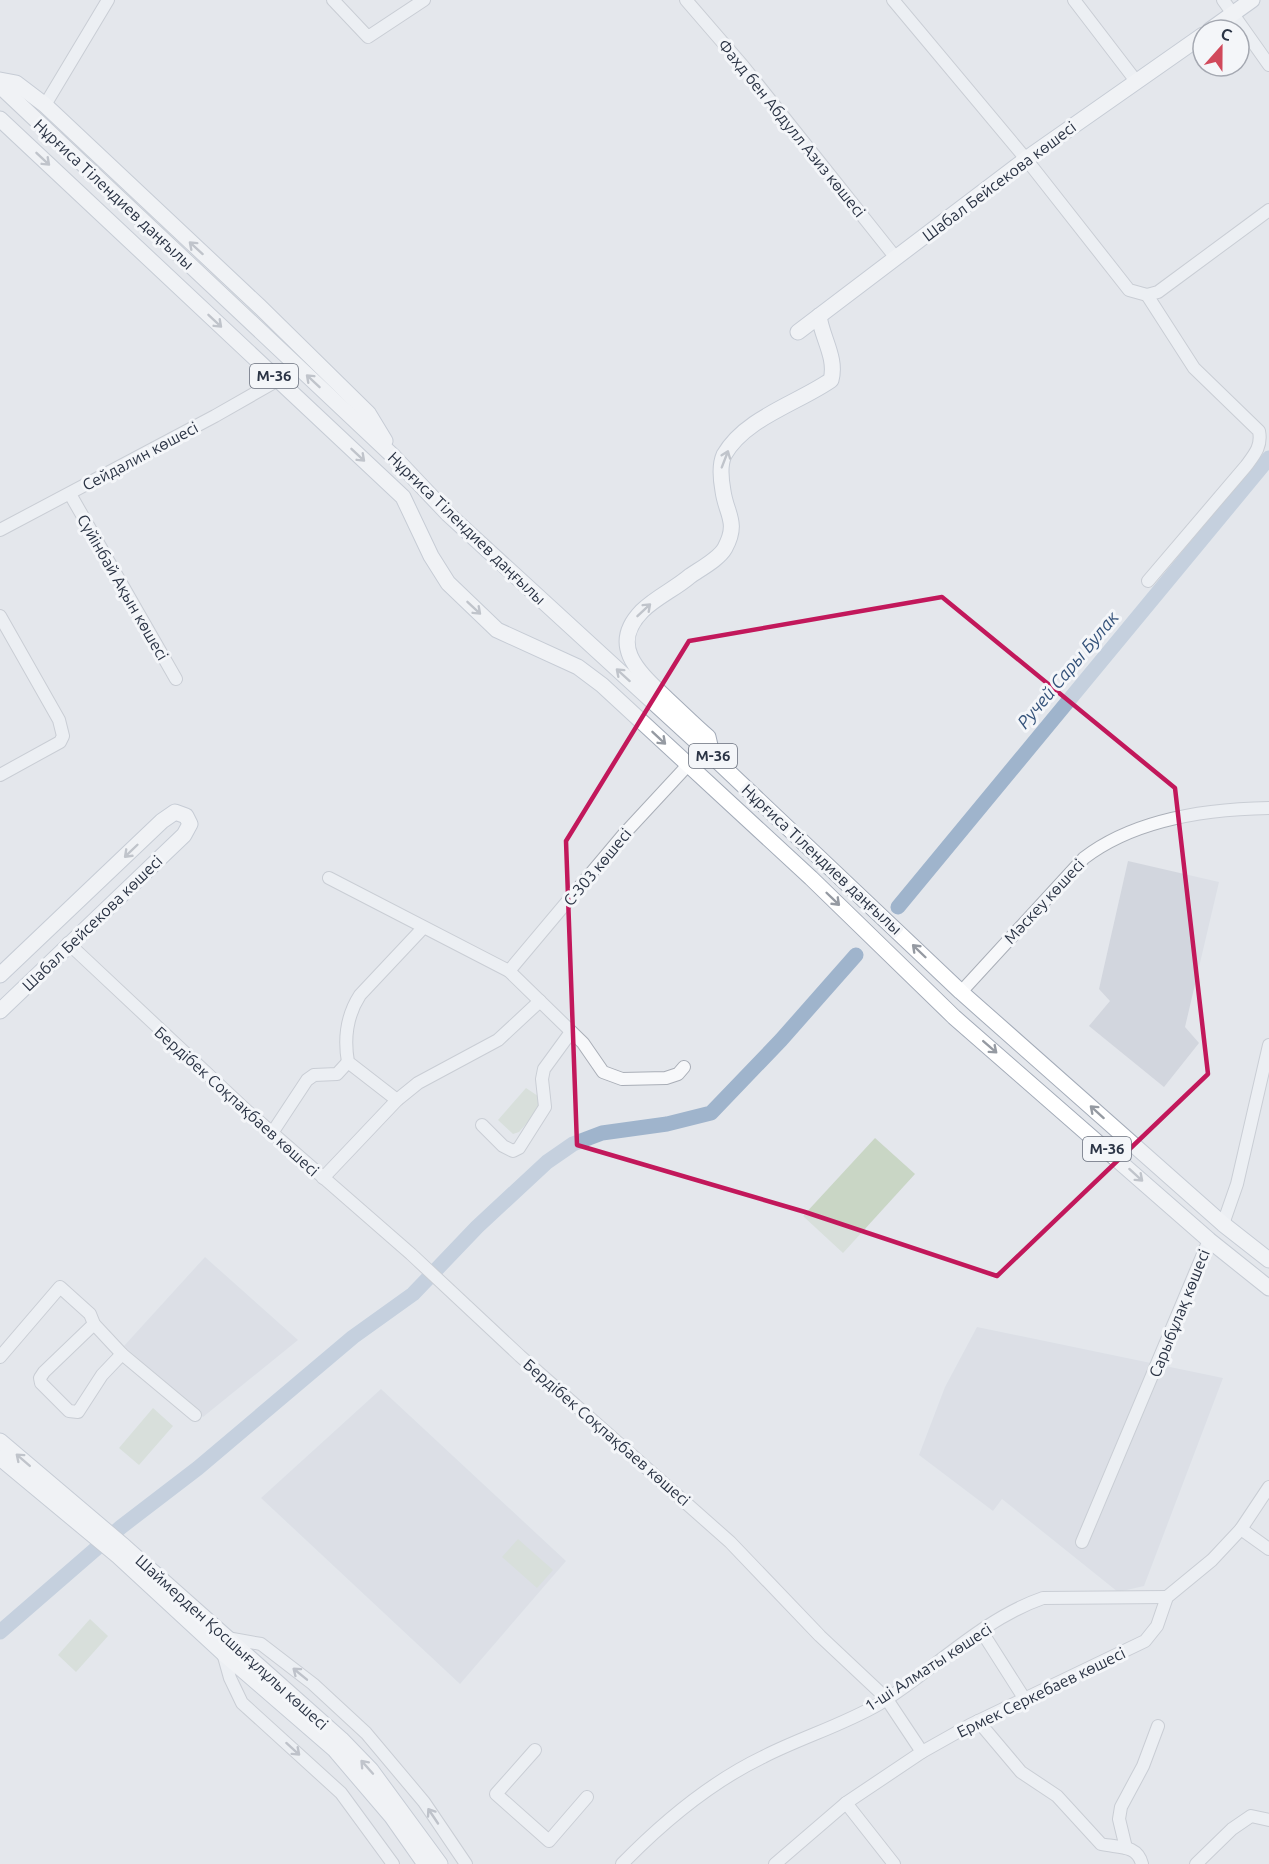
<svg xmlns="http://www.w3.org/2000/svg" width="1269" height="1864" font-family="Ubuntu,sans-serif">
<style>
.built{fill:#d2d6de}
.green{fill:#c9d6c5}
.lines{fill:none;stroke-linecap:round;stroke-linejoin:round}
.river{stroke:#9fb4cc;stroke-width:15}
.minor-casing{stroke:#a9aeb7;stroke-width:14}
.major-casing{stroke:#a3abb8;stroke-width:17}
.minor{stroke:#f7f8fa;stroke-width:12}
.major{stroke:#fff;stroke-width:15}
.oneway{stroke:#959aa2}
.oneway2{stroke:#9196a0}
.marked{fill:none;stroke:#c2185b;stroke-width:4.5;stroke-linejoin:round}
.labels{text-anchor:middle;stroke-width:6;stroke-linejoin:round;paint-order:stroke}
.shield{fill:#f4f6f9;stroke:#676e7b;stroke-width:1.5}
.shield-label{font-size:15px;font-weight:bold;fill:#2b3445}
.street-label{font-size:16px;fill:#2b3445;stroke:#f4f6f9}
.water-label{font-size:18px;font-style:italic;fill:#34527a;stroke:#f4f6f9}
</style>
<rect width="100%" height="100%" fill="#e4e7ec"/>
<g class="built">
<path d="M1128,861L1219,882L1185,1027L1199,1043L1164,1087L1089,1026L1110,1001L1099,989Z"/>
<path d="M205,1257L298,1340L203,1417L124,1346Z"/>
<path d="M977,1327L1223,1378L1144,1586L1118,1592L1002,1499L993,1511L919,1455L945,1387Z"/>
<path d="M381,1389L566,1561L460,1684L261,1498Z"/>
</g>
<g class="green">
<path d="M526,1088L541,1098L543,1105L519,1132L513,1134L498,1120Z"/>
<path d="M875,1138L915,1174L843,1253L803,1216Z"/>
<path d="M153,1408L173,1426L139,1465L119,1448Z"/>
<path d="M518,1539L553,1570L537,1588L502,1557Z"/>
<path d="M90,1619L108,1636L76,1672L58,1655Z"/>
</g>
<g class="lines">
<g class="river">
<path d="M898,907L1269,458"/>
<path d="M0,1632L121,1527L198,1468L353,1337L413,1294L477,1227L547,1162L573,1144L602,1133L667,1124L711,1113L781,1040L856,955"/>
</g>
<g class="minor-casing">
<g id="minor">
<path d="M333,0L368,37L424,0"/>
<path d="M686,0L743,66L896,258"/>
<path d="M893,0L1026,159L1129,290L1147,295L1158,292L1269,210"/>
<path d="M1074,0L1136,81"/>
<path d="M1223,0L1269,65"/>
<path d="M45,105L108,0"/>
<path d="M1147,295L1194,368L1259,431C1262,446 1255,454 1246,466L1148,581"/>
<path d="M70,494L176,679"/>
<path d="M0,530L215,416L278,380"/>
<path d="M0,616L59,720L63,736L60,742L0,775"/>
<path d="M329,878L509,971L583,1043L603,1072L622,1079L666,1078L678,1074L684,1067"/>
<path d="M68,943L246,1110L411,1254L520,1356L730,1542L820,1636L886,1698L922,1752"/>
<path d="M509,971L624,834L688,765"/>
<path d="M961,992L1084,858C1135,819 1206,809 1269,808"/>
<path d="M397,1100L348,1062C344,1039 347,1015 360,995L423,928"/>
<path d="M482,1125L503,1146L513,1151L519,1148L545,1107L542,1079L544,1069L571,1032"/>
<path d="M272,1133L307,1080L314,1075L337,1074L348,1062"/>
<path d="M323,1178L397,1100L418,1083L498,1040L540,1001"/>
<path d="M1223,1224L1237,1184L1269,1045"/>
<path d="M94,1324L44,1372L40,1378L41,1383L69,1411L78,1412L102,1375L122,1354"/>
<path d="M0,1357L60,1287L90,1314L94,1324L122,1354L195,1415"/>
<path d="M1241,1529L1269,1549"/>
<path d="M1082,1542L1209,1240"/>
<path d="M982,1632L1024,1698"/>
<path d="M227,1638L261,1644L313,1684L366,1733L424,1802L466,1864"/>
<path d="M223,1653L230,1678L242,1703L341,1793L393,1864"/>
<path d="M978,1721L1021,1772L1057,1796L1101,1844C1118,1848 1137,1844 1142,1864"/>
<path d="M535,1750L496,1794L549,1841L587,1797"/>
<path d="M846,1803L894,1864"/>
<path d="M1126,1848L1119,1819L1121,1807L1143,1766L1158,1726"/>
<path d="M622,1864C662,1823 711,1782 763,1757C800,1738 843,1725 879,1704C933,1671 982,1619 1043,1598L1167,1597"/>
<path d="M775,1864L846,1803L922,1752L970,1725L1145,1641L1157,1626L1167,1597L1212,1560L1241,1529L1269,1487"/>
<path d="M1196,1864L1232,1829L1251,1816L1269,1820"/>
</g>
</g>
<g class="major-casing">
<g id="major">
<path d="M1210,30L1252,0"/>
<path d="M0,80L16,83L45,105L259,306L368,413L385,441"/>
<path d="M0,86L394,457L448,514L712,756L961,992L1223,1224L1269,1260"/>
<path d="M0,119L403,497L431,556L448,583L497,630L578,667L602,685L811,878L954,1017L1209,1240L1269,1288"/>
<path d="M798,332L1026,159L1203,35"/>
<path d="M711,750L708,737C694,725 681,712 668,700C641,674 607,647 642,611C656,597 675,589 690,576C700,569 719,559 725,548C739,522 726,514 723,491C721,480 719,466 724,455C745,418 798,403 831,380C837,358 822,338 819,316"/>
<path d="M0,975L162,821L175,812L186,816L190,824L184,835L0,1011"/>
<path d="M0,1441L125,1547L341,1739L371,1770L440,1864"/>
<path d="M0,1458L118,1556L223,1653L334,1749L392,1817L425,1864"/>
</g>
</g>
<use href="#minor" class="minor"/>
<use href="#major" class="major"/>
</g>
<defs><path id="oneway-shaft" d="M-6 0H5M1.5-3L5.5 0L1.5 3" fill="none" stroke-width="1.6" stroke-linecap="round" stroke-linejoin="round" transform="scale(1.5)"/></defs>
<g class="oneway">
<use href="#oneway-shaft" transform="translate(43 159) rotate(43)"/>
<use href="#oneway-shaft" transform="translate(196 248) rotate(-138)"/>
<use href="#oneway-shaft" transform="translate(215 321) rotate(43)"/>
<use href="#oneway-shaft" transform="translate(313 381) rotate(-137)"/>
<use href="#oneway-shaft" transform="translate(358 455) rotate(43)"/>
<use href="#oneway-shaft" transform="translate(725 459) rotate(-69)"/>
<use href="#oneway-shaft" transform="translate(474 608) rotate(43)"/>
<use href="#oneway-shaft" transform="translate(644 610) rotate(-43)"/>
<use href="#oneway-shaft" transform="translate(623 675) rotate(-138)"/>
<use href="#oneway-shaft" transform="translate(659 738) rotate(43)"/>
<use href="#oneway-shaft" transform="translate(131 851) rotate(136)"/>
<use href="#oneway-shaft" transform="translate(833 899) rotate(44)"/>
<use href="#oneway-shaft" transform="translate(919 951) rotate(-136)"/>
<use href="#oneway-shaft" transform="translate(990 1047) rotate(41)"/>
<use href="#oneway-shaft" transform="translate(1097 1112) rotate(-138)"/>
<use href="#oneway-shaft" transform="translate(1136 1175) rotate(42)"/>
<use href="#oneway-shaft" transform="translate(23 1460) rotate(-139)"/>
<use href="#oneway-shaft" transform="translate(367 1767) rotate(-132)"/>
</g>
<g class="oneway2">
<use href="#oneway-shaft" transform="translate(300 1674) rotate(-141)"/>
<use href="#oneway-shaft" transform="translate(293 1749) rotate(42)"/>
<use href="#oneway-shaft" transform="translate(433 1816) rotate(-124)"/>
</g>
<path d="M0 0H1269V1864H0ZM942,597L1175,788L1208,1074L997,1276L805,1212L577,1145L566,841L689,641Z" fill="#e4e7ec" fill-opacity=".55" fill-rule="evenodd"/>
<path class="marked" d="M942,597L1175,788L1208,1074L997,1276L805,1212L577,1145L566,841L689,641Z"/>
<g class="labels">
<g class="shield">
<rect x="250" y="364" width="48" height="24" rx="4.5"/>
<rect x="689" y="744" width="48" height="24" rx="4.5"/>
<rect x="1083" y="1137" width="48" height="24" rx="4.5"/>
</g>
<g class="shield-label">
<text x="274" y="381">M-36</text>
<text x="713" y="761">M-36</text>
<text x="1107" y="1154">M-36</text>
</g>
<g class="street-label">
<text transform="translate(792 128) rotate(51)" y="6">Фахд бен Абдулл Азиз көшесі</text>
<text transform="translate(999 181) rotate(-37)" y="6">Шабал Бейсекова көшесі</text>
<text transform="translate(114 194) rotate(43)" y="6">Нұрғиса Тілендиев даңғылы</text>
<text transform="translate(140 456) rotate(-28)" y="6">Сейдалин көшесі</text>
<text transform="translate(467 528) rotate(44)" y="6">Нұрғиса Тілендиев даңғылы</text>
<text transform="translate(123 587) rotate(60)" y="6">Сүйінбай Ақын көшесі</text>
<text transform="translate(822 859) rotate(43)" y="6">Нұрғиса Тілендиев даңғылы</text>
<text transform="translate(597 867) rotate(-50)" y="6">С-303 көшесі</text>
<text transform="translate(1044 901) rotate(-47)" y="6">Мәскеу көшесі</text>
<text transform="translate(92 923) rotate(-44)" y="6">Шабал Бейсекова көшесі</text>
<text transform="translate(237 1101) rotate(42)" y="6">Бердібек Соқпақбаев көшесі</text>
<text transform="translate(1179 1313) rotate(-68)" y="6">Сарыбұлақ көшесі</text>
<text transform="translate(607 1432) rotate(41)" y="6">Бердібек Соқпақбаев көшесі</text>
<text transform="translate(232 1642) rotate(42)" y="6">Шаймерден Қосшығұлұлы көшесі</text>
<text transform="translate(928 1667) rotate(-33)" y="6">1-ші Алматы көшесі</text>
<text transform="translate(1041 1692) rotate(-26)" y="6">Ермек Серкебаев көшесі</text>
</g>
<g class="water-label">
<text transform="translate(1068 670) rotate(-50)" y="6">Ручей Сары Булак</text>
</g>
</g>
<g transform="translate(1221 48) rotate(21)"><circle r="28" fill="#f4f6f9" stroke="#a4a8b1" stroke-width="1.5"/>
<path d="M0-4.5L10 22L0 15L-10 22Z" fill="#d1495b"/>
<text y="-9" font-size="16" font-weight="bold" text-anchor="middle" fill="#2b3445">С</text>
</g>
</svg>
